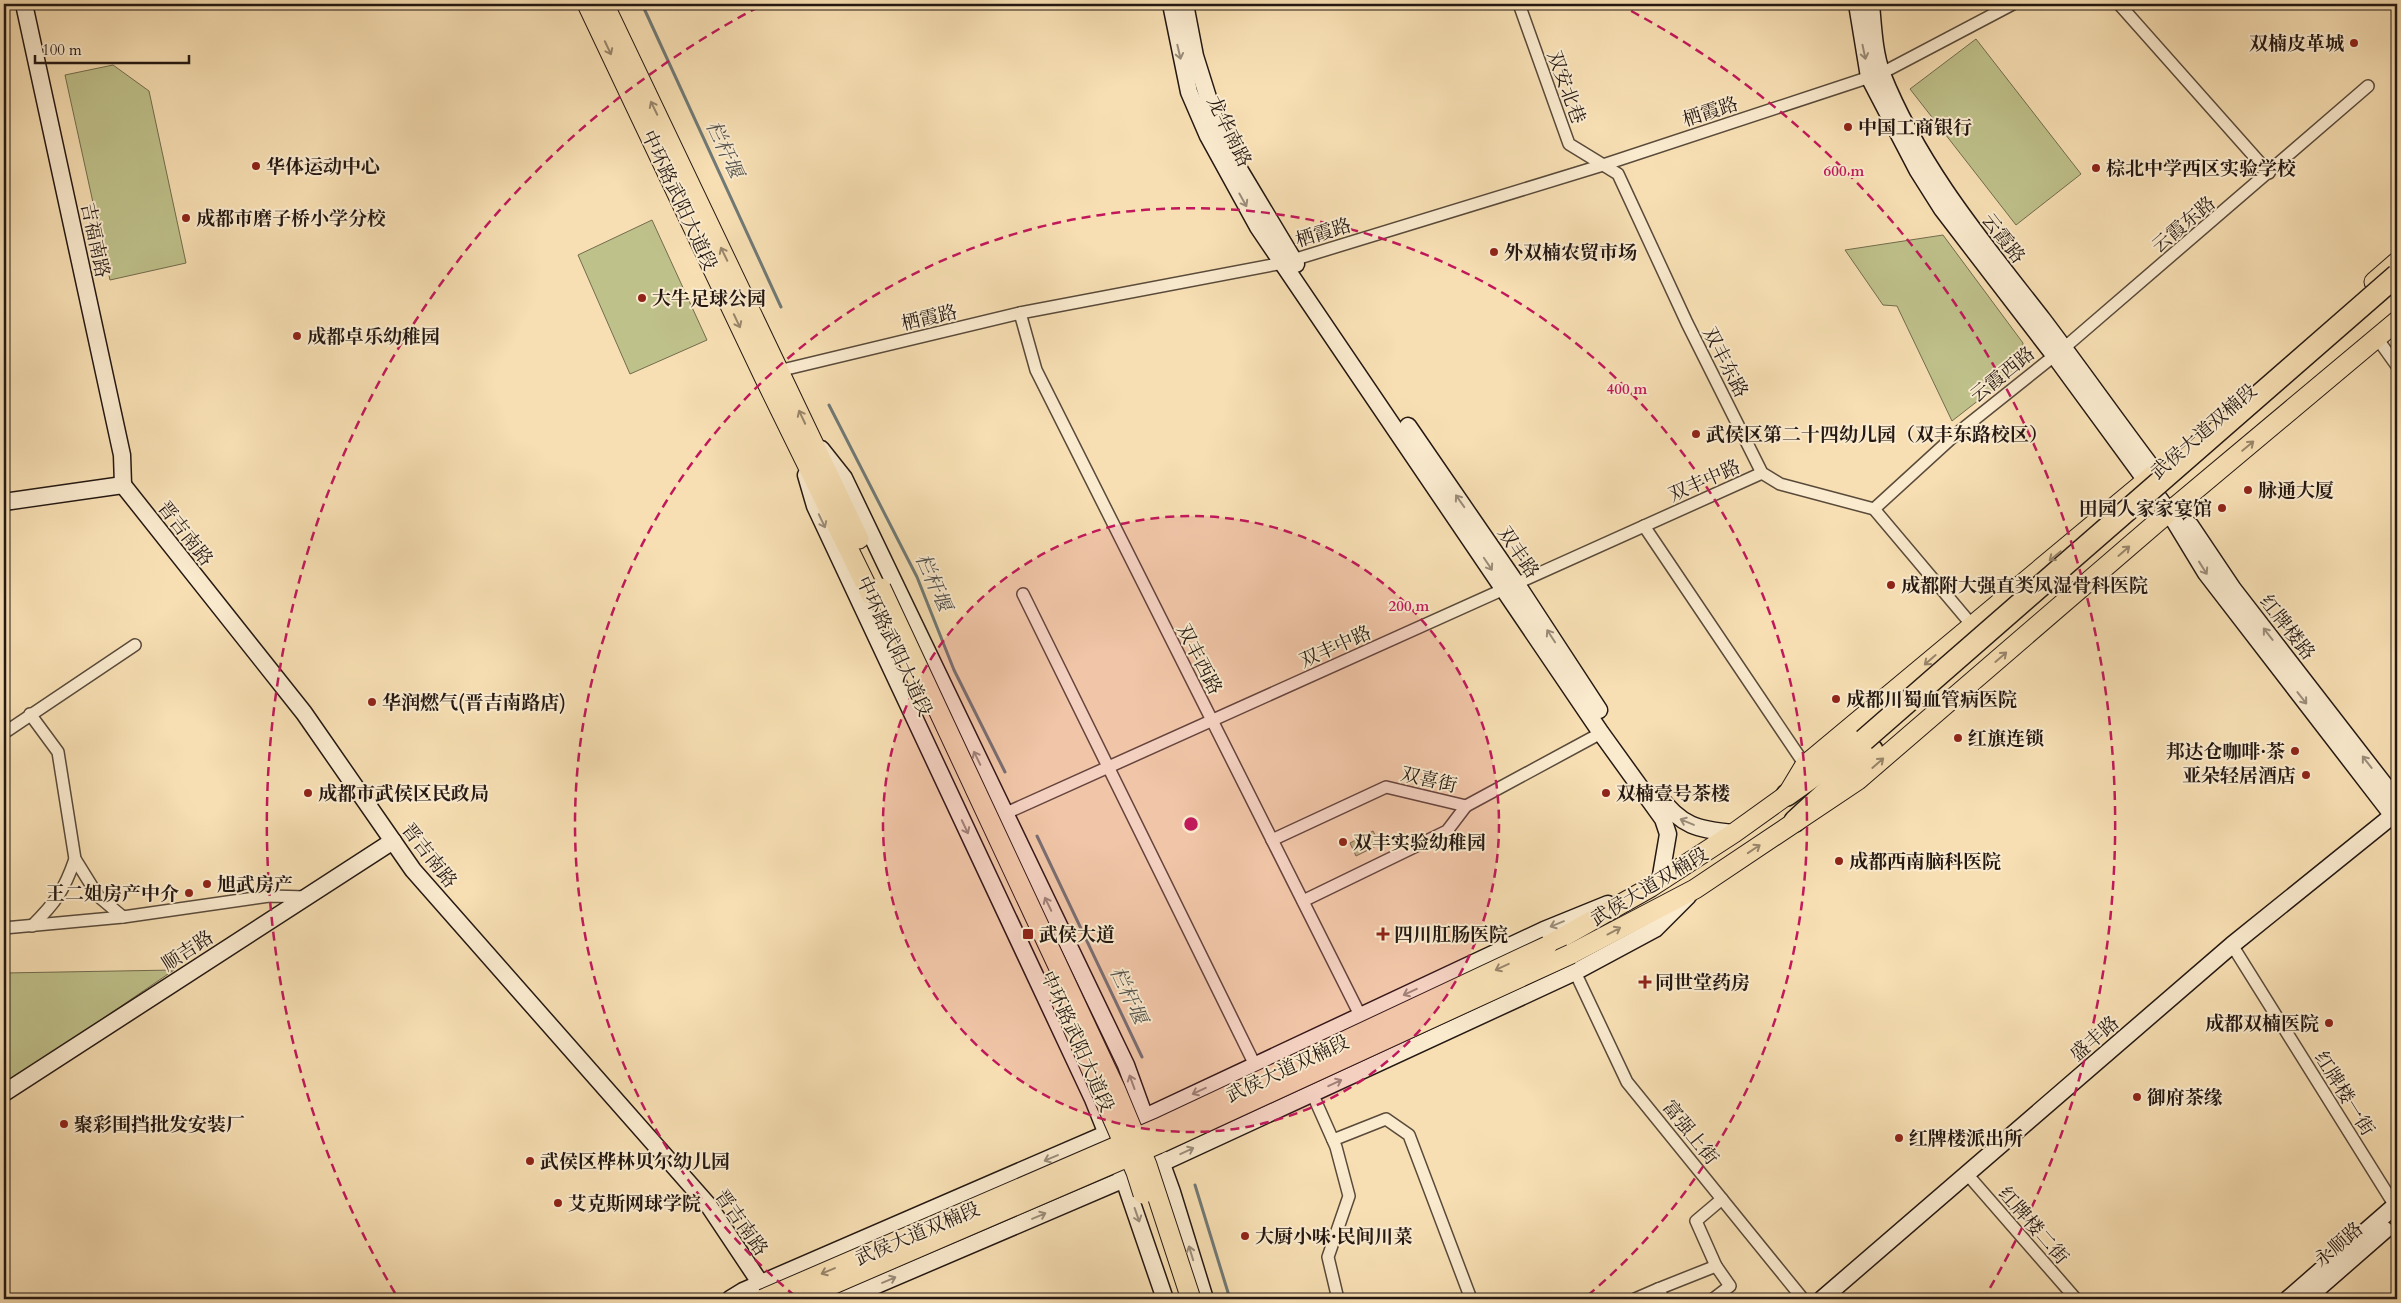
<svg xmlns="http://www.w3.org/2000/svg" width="2401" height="1303" font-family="Cardo,'Noto Serif SC',serif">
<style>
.green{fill:#bfc18b;stroke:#726c4e}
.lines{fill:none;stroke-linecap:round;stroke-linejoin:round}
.stream{stroke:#707976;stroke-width:3}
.street-casing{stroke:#594a3a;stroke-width:14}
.secondary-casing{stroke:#241812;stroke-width:19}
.primary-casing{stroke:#241812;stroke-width:21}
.highway-casing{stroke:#241812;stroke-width:24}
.street{stroke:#faeace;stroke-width:11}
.secondary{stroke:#faeace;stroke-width:16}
.primary{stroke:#f7dfb3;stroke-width:19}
.highway{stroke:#f7dfb3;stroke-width:21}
.primary-bridge-casing{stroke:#241812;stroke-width:21;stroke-linecap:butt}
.highway-bridge-casing{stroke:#241812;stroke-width:24;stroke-linecap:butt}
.primary-bridge{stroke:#f7dfb3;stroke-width:19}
.highway-bridge{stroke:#f7dfb3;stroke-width:21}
.oneway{stroke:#98856b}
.oneway2{stroke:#9a8c79}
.ring{fill:none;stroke:#c2185b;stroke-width:2.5;stroke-dasharray:9 6}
.poi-dot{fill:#8f2418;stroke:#faeace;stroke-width:2}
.labels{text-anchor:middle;stroke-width:4;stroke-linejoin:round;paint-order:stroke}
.poi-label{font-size:19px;font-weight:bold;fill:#241812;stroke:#faeace;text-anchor:start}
.street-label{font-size:19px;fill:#241812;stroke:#faeace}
.water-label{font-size:20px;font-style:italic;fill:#50504c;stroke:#faeace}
.centre{fill:#c2185b;stroke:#faeace;stroke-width:2.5}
.ring-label{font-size:15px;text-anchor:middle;font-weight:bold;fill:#c2185b;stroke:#faeace;stroke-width:4;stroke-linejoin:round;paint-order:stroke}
</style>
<rect width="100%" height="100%" fill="#f7dfb3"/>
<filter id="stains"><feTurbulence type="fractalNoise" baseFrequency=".004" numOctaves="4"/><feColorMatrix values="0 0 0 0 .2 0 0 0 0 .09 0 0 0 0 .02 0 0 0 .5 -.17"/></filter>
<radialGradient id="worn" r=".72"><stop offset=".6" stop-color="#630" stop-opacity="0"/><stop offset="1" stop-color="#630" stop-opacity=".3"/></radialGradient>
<g class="green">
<path d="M1976,39L2081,174L2016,225L1910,89Z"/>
<path d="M113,65L149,91L186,263L110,280L65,75Z"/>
<path d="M652,220L707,340L630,374L578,255Z"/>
<path d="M1943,235L2023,343L2020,368L1952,421L1897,306L1883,305L1845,250Z"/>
<path d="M1373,831L1380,844L1356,856L1350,843Z"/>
<path d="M174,970L4,1086V973Z"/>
</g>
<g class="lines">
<g class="stream">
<path d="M642,4L781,307"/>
<path d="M829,405L917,577L954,670L1005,772"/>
<path d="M1037,836L1142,1057"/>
<path d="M1195,1185L1230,1299"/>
</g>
<g class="street-casing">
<g id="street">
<path d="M1519,4L1569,144L1618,174L1687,323L1762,473L1780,484L1874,509L1971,624"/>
<path d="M2119,4L2269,173"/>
<path d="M1020,313L1036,370L1360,1015"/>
<path d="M2377,338L2397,366"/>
<path d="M774,372L1020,313L1283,263L1603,165L1882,73L2013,4"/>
<path d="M1874,509L1955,435L2064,348L2368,86"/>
<path d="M1644,526L1805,765"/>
<path d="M1023,594L1255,1065"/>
<path d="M30,714L58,752L75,859L98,896L123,917"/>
<path d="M4,733L135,645"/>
<path d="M1004,814L1762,473"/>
<path d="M1272,840L1386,787L1466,806L1601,733"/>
<path d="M1303,901L1447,831L1466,806"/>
<path d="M32,926C55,903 64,891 75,859"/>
<path d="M4,928L123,917L269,896L307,897"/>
<path d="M2232,945L2397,1209"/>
<path d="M1575,972L1627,1082L1803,1299"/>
<path d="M1312,1093L1336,1147L1349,1196L1328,1257L1338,1299"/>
<path d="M1333,1140L1386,1119L1409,1135L1471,1299"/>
<path d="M1967,1174L2076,1299"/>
<path d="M1716,1266L1696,1221L1722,1199"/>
<path d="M1658,1289L1716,1266L1730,1286L1713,1299"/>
<path d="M1635,1299L1658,1289L1664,1299"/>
</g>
</g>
<g class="secondary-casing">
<g id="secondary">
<path d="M24,4L122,455L123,485"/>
<path d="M1171,4L1189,92L1208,136L1258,227L1601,733L1663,819L1668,834L1660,881"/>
<path d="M1185,4L1195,56L1216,123L1239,169L1296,264"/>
<path d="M1857,4L1869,77L1918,171L1942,209L2054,355L2169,512L2206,573L2397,821"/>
<path d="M1871,4C1873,26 1874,53 1882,74C1919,167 1983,243 2043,320C2080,369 2116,420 2153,469"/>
<path d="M1408,426L1516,583L1599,710"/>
<path d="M821,449L844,478L1126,1065L1172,1192L1205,1299"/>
<path d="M806,475L815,506L1093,1099L1111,1144"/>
<path d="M123,485L304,713L413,870L709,1206L761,1284"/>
<path d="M4,502L123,485"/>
<path d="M2190,525L2233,589L2397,801"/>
<path d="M1659,796C1681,826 1698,830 1734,833"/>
<path d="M4,1093L393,841"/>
<path d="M1121,1171L1165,1299"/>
<path d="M730,1299L743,1291L1145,1117L1544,930L1608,904"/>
<path d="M844,1299L1162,1163L1575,972L1655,929L1688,896"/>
<path d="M1822,1299L2232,945L2397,812"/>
<path d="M2288,1299L2397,1204"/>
<path d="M2306,1299L2385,1230"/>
</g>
</g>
<g class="primary-casing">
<g id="primary">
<path d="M587,4L764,377L871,595"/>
<path d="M604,4L859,539"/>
<path d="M2374,282L2397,262"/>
<path d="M1547,946L1651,887L1734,833L1787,795L1805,765L2154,474"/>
<path d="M1571,954L1695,889L1858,780L2169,512L2397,321"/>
</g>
</g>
<g class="highway-casing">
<g id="highway">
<path d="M1787,795L1864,740"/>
<path d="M1795,821L1872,750"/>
</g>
</g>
<use href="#street" class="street"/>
<use href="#secondary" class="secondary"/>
<use href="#primary" class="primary"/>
<use href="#highway" class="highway"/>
<g class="primary-bridge-casing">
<g id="primary-bridge">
<path d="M881,588L1115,1088L1147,1165L1191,1299"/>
<path d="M1059,996L1136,1172L1143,1194"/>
<path d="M763,1299L1159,1128L1547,946"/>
<path d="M799,1299L1158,1144L1571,954"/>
</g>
</g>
<g class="highway-bridge-casing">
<path id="highway-bridge" d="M1864,740L2397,275"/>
</g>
<use href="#primary-bridge" class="primary-bridge"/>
<use href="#highway-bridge" class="highway-bridge"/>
</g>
<defs><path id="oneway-shaft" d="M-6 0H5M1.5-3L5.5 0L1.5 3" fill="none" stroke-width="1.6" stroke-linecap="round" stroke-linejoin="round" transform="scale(1.25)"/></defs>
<g class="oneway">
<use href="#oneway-shaft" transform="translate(608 48) rotate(65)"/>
<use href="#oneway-shaft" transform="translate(654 108) rotate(-116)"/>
<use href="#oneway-shaft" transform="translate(724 254) rotate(-116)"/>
<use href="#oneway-shaft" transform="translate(737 321) rotate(65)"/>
<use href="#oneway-shaft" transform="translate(802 417) rotate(-115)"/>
<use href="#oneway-shaft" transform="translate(2248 446) rotate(-40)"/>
<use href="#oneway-shaft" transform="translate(2124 551) rotate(-41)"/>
<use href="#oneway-shaft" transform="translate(2055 556) rotate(141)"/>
<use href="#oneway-shaft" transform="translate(2001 657) rotate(-41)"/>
<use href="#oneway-shaft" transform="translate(1930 660) rotate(139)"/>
<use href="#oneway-shaft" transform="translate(1878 763) rotate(-41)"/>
<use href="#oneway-shaft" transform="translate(1754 849) rotate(-34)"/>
<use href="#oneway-shaft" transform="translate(1614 931) rotate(-28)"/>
<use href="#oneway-shaft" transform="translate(1502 967) rotate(155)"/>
<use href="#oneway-shaft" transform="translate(828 1271) rotate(157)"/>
</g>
<g class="oneway2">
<use href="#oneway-shaft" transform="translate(1179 52) rotate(77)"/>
<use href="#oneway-shaft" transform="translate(1864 52) rotate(78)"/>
<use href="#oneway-shaft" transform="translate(1243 200) rotate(61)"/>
<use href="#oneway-shaft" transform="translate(1460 501) rotate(-125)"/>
<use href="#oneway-shaft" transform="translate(822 521) rotate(65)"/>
<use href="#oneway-shaft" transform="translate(1488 564) rotate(56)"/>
<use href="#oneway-shaft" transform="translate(2203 568) rotate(58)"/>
<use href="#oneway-shaft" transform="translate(2268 634) rotate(-128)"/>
<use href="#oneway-shaft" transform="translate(1551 636) rotate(-123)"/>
<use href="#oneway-shaft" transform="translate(2302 698) rotate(52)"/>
<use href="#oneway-shaft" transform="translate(977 758) rotate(-116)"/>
<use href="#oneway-shaft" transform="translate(2367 762) rotate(-128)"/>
<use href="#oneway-shaft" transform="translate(1687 822) rotate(-157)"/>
<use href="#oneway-shaft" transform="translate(965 827) rotate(65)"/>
<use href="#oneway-shaft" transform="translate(1048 904) rotate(-116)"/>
<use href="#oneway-shaft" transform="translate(1557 924) rotate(158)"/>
<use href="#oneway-shaft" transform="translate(1410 992) rotate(155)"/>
<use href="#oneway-shaft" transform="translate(1132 1082) rotate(-110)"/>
<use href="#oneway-shaft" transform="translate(1335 1083) rotate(-25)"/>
<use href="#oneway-shaft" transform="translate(1199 1091) rotate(155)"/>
<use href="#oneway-shaft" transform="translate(1187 1151) rotate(-25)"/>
<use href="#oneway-shaft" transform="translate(1051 1158) rotate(157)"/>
<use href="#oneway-shaft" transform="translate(1137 1215) rotate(71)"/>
<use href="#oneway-shaft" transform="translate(1039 1216) rotate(-23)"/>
<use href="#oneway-shaft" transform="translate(1191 1253) rotate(-107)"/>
<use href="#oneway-shaft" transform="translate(889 1280) rotate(-23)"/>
</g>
<circle cx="1191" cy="824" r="308" fill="#c2185b" fill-opacity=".12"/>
<g class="ring">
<circle cx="1191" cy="824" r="308"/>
<path d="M795 1296A616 616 0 1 1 1587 1296"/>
<path d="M395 1293A924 924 0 0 1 764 4M1618 4A924 924 0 0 1 1987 1293"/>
</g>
<g class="poi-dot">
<circle cx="2354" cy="43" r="5"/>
<circle cx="1848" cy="127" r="5"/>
<circle cx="256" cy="166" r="5"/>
<circle cx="2096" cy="168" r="5"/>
<circle cx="186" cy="218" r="5"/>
<circle cx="1494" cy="252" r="5"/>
<circle cx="642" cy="298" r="5"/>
<circle cx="297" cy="336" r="5"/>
<circle cx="1696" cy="434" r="5"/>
<circle cx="2248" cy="490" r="5"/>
<circle cx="2222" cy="508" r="5"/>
<circle cx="1891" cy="585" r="5"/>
<circle cx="1836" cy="699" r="5"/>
<circle cx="372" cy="702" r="5"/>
<circle cx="1958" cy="738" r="5"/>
<circle cx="2295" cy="751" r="5"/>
<circle cx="2306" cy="775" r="5"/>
<circle cx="308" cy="793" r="5"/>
<circle cx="1606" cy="793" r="5"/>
<circle cx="1343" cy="842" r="5"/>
<circle cx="1839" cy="861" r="5"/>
<circle cx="207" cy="884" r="5"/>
<circle cx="189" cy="893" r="5"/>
<rect x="1022" y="928" width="12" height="12" rx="2.5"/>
<path d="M1380.5 926.5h5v5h5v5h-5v5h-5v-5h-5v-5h5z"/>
<path d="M1642.5 974.5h5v5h5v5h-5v5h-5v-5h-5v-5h5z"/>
<circle cx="2329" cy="1023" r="5"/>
<circle cx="2137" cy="1097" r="5"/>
<circle cx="64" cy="1124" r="5"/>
<circle cx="1899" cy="1138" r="5"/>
<circle cx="530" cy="1161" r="5"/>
<circle cx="558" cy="1203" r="5"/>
<circle cx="1245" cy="1236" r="5"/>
</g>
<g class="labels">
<g class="poi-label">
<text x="2344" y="50" text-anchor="end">双楠皮革城</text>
<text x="1858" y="134">中国工商银行</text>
<text x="266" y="173">华体运动中心</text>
<text x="2106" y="175">棕北中学西区实验学校</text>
<text x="196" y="225">成都市磨子桥小学分校</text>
<text x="1504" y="259">外双楠农贸市场</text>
<text x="652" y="305">大牛足球公园</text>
<text x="307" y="343">成都卓乐幼稚园</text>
<text x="1706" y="441">武侯区第二十四幼儿园（双丰东路校区）</text>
<text x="2258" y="497">脉通大厦</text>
<text x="2212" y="515" text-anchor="end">田园人家家宴馆</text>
<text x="1901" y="592">成都附大强直类凤湿骨科医院</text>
<text x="1846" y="706">成都川蜀血管病医院</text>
<text x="382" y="709">华润燃气(晋吉南路店)</text>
<text x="1968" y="745">红旗连锁</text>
<text x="2285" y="758" text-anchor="end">邦达仓咖啡·茶</text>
<text x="2296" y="782" text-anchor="end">亚朵轻居酒店</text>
<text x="318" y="800">成都市武侯区民政局</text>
<text x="1616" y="800">双楠壹号茶楼</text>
<text x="1353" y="849">双丰实验幼稚园</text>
<text x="1849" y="868">成都西南脑科医院</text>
<text x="217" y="891">旭武房产</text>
<text x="179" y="900" text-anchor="end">王二姐房产中介</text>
<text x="1039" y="941">武侯大道</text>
<text x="1394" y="941">四川肛肠医院</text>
<text x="1655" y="989">同世堂药房</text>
<text x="2319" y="1030" text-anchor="end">成都双楠医院</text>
<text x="2147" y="1104">御府茶缘</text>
<text x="74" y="1131">聚彩围挡批发安装厂</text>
<text x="1909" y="1145">红牌楼派出所</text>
<text x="540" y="1168">武侯区桦林贝尔幼儿园</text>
<text x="568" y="1210">艾克斯网球学院</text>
<text x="1255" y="1243">大厨小味·民间川菜</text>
</g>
<g class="street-label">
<text transform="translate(1567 87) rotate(70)" y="7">双安北巷</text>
<text transform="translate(1710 111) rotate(-18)" y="7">栖霞路</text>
<text transform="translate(1230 131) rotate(64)" y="7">龙华南路</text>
<text transform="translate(680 200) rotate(65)" y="7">中环路武阳大道段</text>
<text transform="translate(2183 224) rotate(-40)" y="7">云霞东路</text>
<text transform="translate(1323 232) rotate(-17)" y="7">栖霞路</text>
<text transform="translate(2004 238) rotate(52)" y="7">云霞路</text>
<text transform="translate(96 240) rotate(78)" y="7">吉福南路</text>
<text transform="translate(929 317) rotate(-13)" y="7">栖霞路</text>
<text transform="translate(1726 362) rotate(63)" y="7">双丰东路</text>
<text transform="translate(2002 374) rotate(-39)" y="7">云霞西路</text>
<text transform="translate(2203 431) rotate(-41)" y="7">武侯大道双楠段</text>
<text transform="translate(1704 480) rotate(-24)" y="7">双丰中路</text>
<text transform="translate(186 533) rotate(52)" y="7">晋吉南路</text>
<text transform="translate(1519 552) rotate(56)" y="7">双丰路</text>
<text transform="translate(2288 627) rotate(52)" y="7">红牌楼路</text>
<text transform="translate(895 646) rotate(65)" y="7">中环路武阳大道段</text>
<text transform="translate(1335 646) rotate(-24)" y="7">双丰中路</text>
<text transform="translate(1200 659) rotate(63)" y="7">双丰西路</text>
<text transform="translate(1429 779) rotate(13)" y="7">双喜街</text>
<text transform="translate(430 855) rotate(52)" y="7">晋吉南路</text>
<text transform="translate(1649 886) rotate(-31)" y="7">武侯大道双楠段</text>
<text transform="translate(187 950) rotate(-33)" y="7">顺吉路</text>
<text transform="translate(2094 1038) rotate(-41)" y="7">盛丰路</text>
<text transform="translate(1078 1041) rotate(66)" y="7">中环路武阳大道段</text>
<text transform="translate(1287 1068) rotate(-25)" y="7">武侯大道双楠段</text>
<text transform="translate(2345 1093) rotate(58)" y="7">红牌楼一街</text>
<text transform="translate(1691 1132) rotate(51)" y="7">富强上街</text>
<text transform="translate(742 1222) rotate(55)" y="7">晋吉南路</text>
<text transform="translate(2034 1225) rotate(49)" y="7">红牌楼二街</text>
<text transform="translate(917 1233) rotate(-23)" y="7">武侯大道双楠段</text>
<text transform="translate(2338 1244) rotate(-41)" y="7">永顺路</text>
</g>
<g class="water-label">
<text transform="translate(725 149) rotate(65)" y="7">栏杆堰</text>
<text transform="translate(934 582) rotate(66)" y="7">栏杆堰</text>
<text transform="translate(1129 995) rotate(65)" y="7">栏杆堰</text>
</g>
</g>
<circle cx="1191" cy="824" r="8" class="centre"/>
<g class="ring-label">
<text x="1844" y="176">600 m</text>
<text x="1627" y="394">400 m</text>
<text x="1409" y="611">200 m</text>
</g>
<rect width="2401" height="1303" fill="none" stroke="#f7dfb3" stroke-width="20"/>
<rect x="5" y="5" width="2391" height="1293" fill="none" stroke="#241812" stroke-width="2.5"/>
<rect x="10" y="10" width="2381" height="1283" fill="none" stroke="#241812"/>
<path d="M35 55v8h154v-8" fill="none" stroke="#241812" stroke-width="2.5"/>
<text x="42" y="55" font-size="15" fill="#241812" stroke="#faeace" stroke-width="4" paint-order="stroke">100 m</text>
<rect width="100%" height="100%" filter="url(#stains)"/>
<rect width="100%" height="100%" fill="url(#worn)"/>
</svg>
